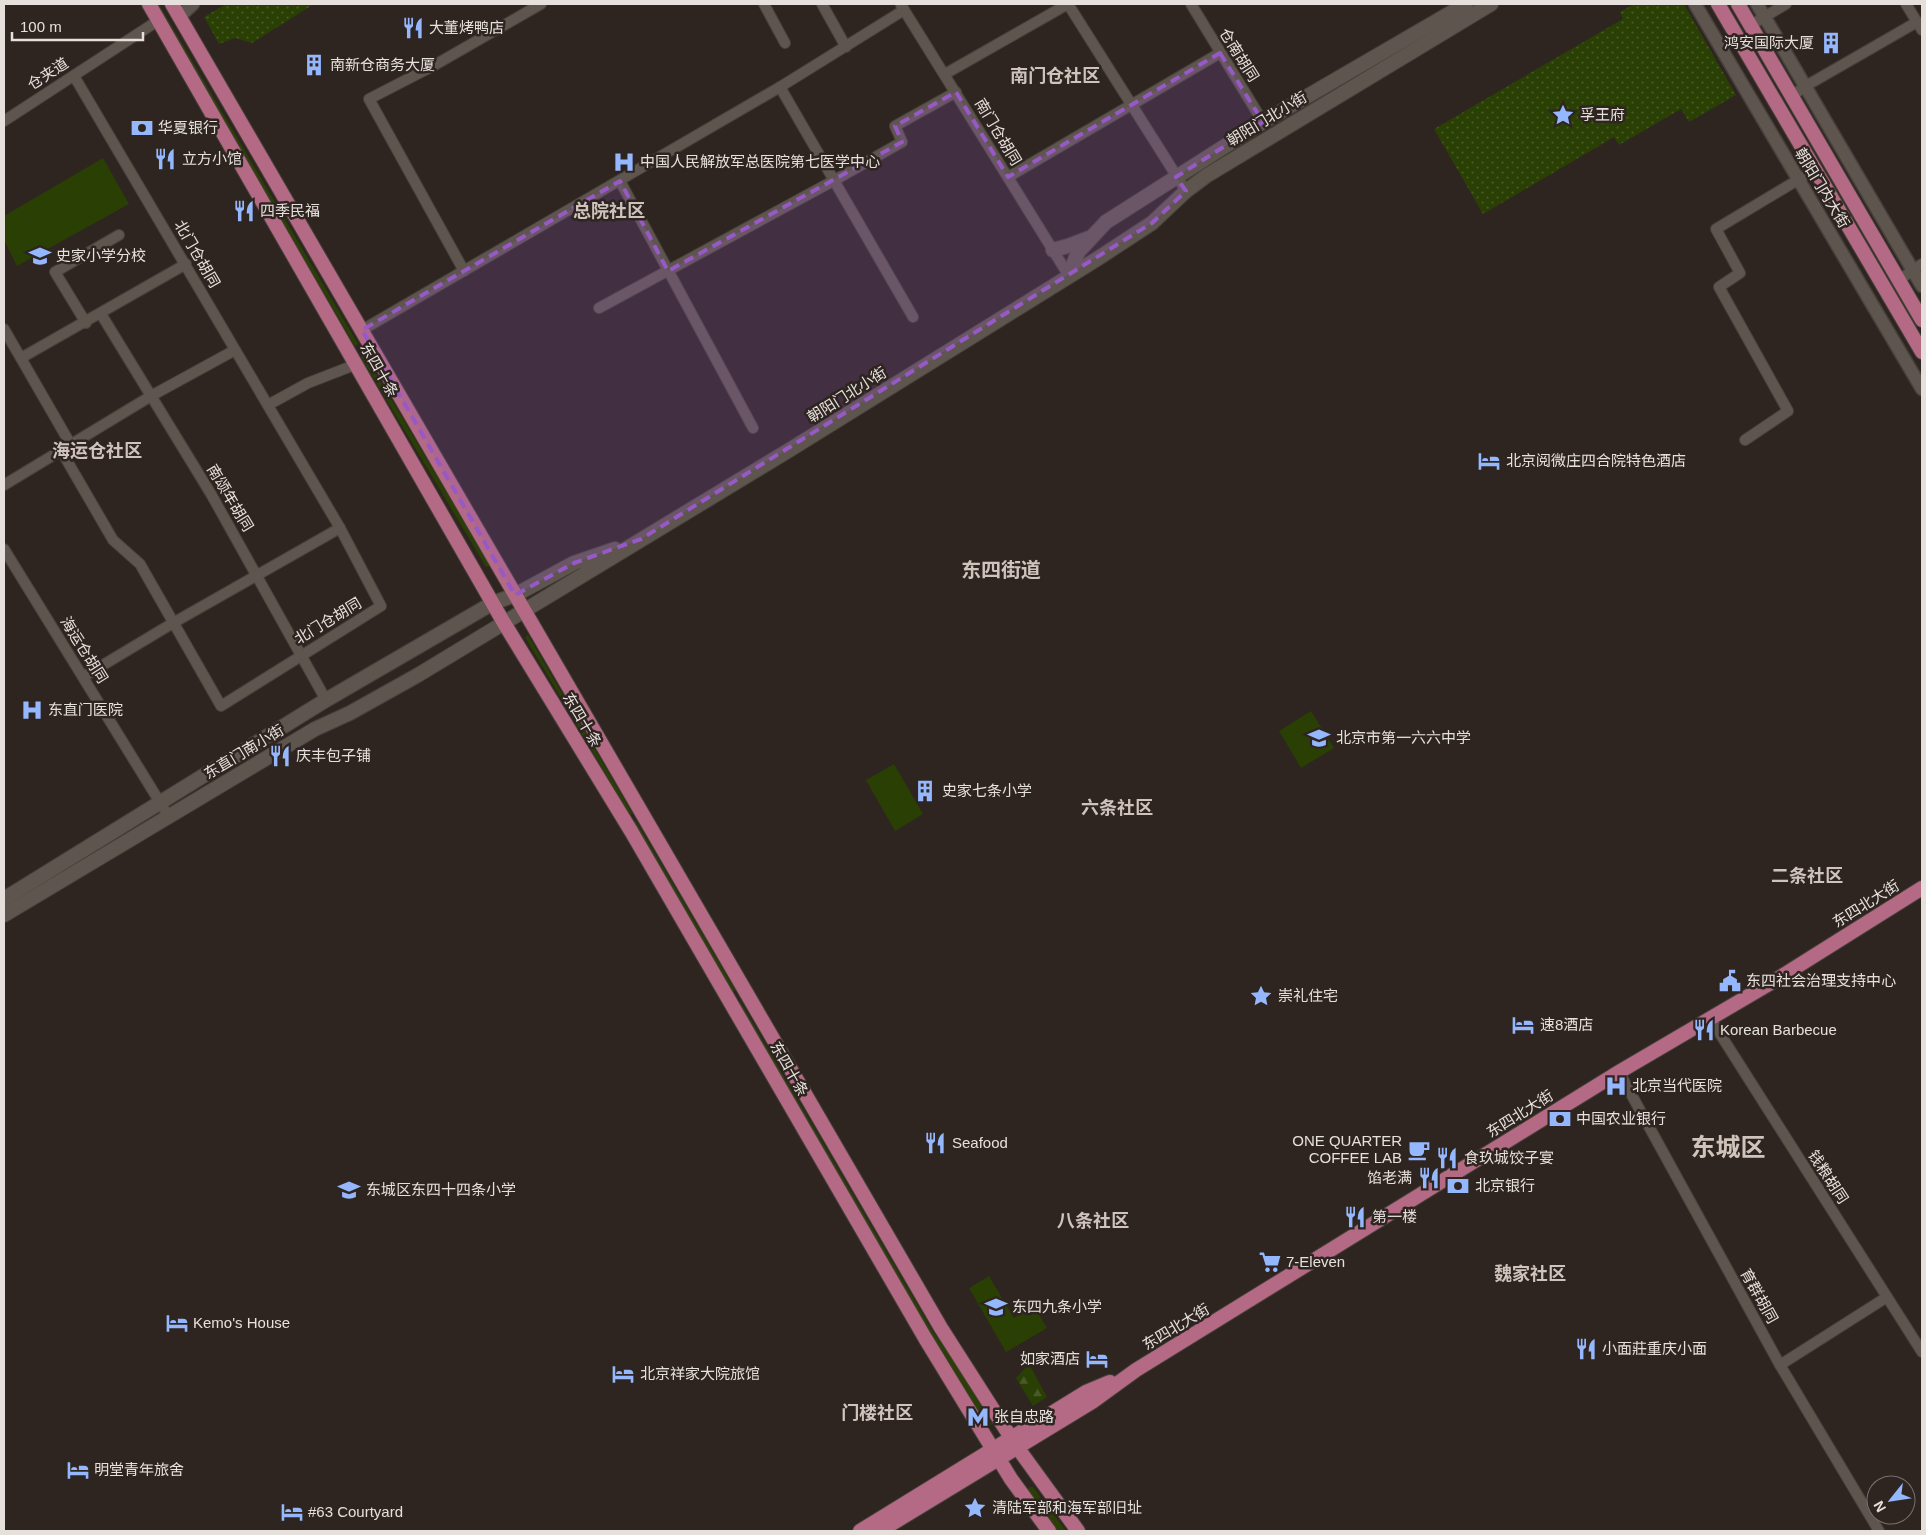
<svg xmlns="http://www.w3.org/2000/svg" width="1926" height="1535" font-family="Arial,'Noto Sans SC',sans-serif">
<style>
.grass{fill:#293f04}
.forest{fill:url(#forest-firs)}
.park{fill:url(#park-dots)}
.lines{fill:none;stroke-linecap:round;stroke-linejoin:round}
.minor-casing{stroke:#48403c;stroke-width:12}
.tertiary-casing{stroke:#48403c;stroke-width:15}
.secondary-casing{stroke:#48403c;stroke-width:16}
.primary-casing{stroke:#48403c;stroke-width:16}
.minor{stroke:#5f554f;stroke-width:10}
.tertiary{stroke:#5f554f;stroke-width:12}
.secondary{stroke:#5f554f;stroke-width:14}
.primary{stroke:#b46a84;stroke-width:14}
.marked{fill:#9659c6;fill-opacity:0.2;stroke:#9659c6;stroke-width:4;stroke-dasharray:10 6;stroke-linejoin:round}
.labels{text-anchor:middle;stroke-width:5;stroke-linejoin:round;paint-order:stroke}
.poi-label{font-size:15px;fill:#e6e0dd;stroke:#2e2520;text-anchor:start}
.street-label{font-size:15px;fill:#e6e0dd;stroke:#2e2520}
.quarter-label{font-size:18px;font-weight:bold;fill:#cfc3bc;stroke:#2e2520}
.district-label{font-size:20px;font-weight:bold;fill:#cfc3bc;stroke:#2e2520}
.town-label{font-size:25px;font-weight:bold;fill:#cfc3bc;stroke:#2e2520}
</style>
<defs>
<pattern id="forest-firs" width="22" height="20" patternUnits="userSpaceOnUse" patternTransform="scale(1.25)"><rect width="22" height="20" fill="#293f04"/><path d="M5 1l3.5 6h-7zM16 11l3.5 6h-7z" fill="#485a28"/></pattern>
<pattern id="park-dots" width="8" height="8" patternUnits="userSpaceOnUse" patternTransform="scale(1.25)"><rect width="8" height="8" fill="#293f04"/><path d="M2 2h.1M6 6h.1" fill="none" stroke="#485a28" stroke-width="1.8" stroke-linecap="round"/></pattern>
</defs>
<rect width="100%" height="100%" fill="#2e2520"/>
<g class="grass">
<path d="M156,4H159L358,344L355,346Z"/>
<path d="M103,158L129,204L17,266L4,240V216Z"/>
<path d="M365,355L490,566L486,567L361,357Z"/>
<path d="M528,635L632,813L630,815L525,637Z"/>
<path d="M1311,711L1334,748L1301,768L1279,731Z"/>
<path d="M894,764L923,814L895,831L866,780Z"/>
<path d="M636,821L735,990L731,992L633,822Z"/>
<path d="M740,1001L932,1330L957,1365L992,1424L988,1427L922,1321L738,1004Z"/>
<path d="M989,1276L1014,1318L1034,1306L1047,1328L1006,1352L969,1288Z"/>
<path d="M1029,1487H1033L1066,1531H1057L1028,1490Z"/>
</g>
<path class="forest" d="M1029,1364L1047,1397L1033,1406L1016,1378Z"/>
<g class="park">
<path d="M226,4H314L252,43L235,38L219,44L204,17Z"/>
<path d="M1634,4H1684L1736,95L1689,122L1681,109L1619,145L1614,137L1483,214L1434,129L1623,19L1620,12Z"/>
</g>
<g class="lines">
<g class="minor-casing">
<g id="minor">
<path d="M764,4L785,43"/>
<path d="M822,4L846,47"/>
<path d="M1068,4L1186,191"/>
<path d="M1191,4L1263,122"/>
<path d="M901,5L1069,276"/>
<path d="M1917,22L1922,30"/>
<path d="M1751,25L1786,4"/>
<path d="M945,74L1068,4"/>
<path d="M780,87L913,317"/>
<path d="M1791,97L1804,87L1917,22L1906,4"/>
<path d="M4,121L159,20"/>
<path d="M1008,177L1220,53"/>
<path d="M620,181L753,428"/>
<path d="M464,271L369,99L433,66L541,4"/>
<path d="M1899,280L1922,264"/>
<path d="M599,308L833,181L902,142L895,126L956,92"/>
<path d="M101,314L211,494L326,700"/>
<path d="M86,323L55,272L119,235"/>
<path d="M4,329L71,445L66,459L113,540L140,564L221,706L381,606L340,528L74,76"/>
<path d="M362,330L780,87L904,10"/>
<path d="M21,358L186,264"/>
<path d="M268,405L308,383L357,364"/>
<path d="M1745,440L1788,411L1719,287L1740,273L1716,229L1816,169"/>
<path d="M4,485L151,396L235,350"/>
<path d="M4,549L169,817"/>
<path d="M83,677L173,623L340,528"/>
<path d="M1710,1018L1922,1352"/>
<path d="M1619,1072L1780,1365L1879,1531"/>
<path d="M1780,1365L1887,1297"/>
</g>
</g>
<g class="tertiary-casing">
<g id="tertiary">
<path d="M1695,4L1922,389"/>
<path d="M1757,4L1922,286"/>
<path d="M179,17L193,4"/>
</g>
</g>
<g class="secondary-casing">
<g id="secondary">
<path d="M1053,250L1068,246L1089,238"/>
<path d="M1069,276L1078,252L1106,222L1263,122L1466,4"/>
<path d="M4,899L326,700L493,603L515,595L574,563L615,549"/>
<path d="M4,915L315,729L350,713L418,675L791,449L1097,259L1152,223L1186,191L1206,176L1491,4"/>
</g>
</g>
<g class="primary-casing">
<g id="primary">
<path d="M149,4L504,623L631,831L925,1338L1011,1479L1049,1531"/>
<path d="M172,4L941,1328L1017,1447L1078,1531"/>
<path d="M1718,4L1922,352"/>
<path d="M1738,4L1922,320"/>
<path d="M860,1531L1086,1392L1110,1382"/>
<path d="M880,1531L1092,1402L1136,1370L1619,1072L1774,981L1922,888"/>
</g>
</g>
<use href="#minor" class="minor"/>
<use href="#tertiary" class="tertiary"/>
<use href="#secondary" class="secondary"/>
<use href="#primary" class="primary"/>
</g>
<path class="marked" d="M1220,53L1263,122L1176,177L1186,191L1152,223L641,539L574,563L515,595L362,330L620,181L668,271L902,142L895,126L956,92L1008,177Z"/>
<defs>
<g id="restaurant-bare" transform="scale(1.725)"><path d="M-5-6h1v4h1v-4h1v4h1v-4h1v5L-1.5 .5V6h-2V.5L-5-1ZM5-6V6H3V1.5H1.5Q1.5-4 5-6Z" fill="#94b7fd" stroke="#2e2520" stroke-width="2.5" paint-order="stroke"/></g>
<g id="building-bare" transform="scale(1.725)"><path d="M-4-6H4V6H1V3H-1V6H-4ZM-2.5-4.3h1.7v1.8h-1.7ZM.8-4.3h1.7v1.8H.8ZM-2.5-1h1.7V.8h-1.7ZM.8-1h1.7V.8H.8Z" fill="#94b7fd" stroke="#2e2520" stroke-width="2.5" paint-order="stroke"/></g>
<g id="sight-bare" transform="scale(1.725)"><path d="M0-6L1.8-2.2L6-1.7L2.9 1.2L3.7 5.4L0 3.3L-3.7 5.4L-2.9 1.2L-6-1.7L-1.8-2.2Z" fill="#94b7fd" stroke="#2e2520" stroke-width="2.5" paint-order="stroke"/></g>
<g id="bank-bare" transform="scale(1.725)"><path d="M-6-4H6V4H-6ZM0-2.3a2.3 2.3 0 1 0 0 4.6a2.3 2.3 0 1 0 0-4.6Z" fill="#94b7fd" stroke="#2e2520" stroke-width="2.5" paint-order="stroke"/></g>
<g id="hospital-bare" transform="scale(1.725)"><path d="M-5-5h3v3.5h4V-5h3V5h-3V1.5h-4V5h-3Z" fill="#94b7fd" stroke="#2e2520" stroke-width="2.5" paint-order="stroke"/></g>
<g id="school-bare" transform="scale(1.725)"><path d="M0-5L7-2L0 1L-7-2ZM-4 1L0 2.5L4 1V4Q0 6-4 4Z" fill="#94b7fd" stroke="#2e2520" stroke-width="2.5" paint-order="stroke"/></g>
<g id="hotel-bare" transform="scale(1.725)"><path d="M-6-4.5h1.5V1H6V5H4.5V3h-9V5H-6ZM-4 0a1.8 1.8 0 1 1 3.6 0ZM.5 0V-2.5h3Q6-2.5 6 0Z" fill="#94b7fd" stroke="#2e2520" stroke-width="2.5" paint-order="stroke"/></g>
<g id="civic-bare" transform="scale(1.725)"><path d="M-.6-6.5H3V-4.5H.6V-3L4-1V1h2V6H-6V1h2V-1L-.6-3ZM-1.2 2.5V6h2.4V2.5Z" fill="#94b7fd" stroke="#2e2520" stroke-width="2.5" paint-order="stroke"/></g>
<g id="cafe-bare" transform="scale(1.725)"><path d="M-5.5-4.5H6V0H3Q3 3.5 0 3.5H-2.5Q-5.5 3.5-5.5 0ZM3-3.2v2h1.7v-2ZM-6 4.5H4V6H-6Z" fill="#94b7fd" stroke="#2e2520" stroke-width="2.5" paint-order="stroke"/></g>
<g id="supermarket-bare" transform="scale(1.725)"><path d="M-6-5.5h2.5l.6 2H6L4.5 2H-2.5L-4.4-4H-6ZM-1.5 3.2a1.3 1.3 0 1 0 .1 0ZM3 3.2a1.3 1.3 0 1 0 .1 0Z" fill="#94b7fd" stroke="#2e2520" stroke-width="2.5" paint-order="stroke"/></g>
<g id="metro-bare" transform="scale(1.725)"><path d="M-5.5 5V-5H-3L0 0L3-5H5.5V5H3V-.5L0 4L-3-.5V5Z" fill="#94b7fd" stroke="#2e2520" stroke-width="2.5" paint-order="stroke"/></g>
</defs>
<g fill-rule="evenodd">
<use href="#restaurant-bare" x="413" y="28"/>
<use href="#building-bare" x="1831" y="43"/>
<use href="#building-bare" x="314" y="65"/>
<use href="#sight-bare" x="1563" y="115"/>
<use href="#bank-bare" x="142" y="128"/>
<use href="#restaurant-bare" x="165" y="159"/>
<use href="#hospital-bare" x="624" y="162"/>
<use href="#restaurant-bare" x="244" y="211"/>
<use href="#school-bare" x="40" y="256"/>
<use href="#hotel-bare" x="1489" y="461"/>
<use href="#hospital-bare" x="32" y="710"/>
<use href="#school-bare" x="1319" y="738"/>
<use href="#restaurant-bare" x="280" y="756"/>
<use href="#building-bare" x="925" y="791"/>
<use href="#civic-bare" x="1730" y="981"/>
<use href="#sight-bare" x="1261" y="996"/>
<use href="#hotel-bare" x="1523" y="1025"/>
<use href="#restaurant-bare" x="1704" y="1030"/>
<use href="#hospital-bare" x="1616" y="1086"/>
<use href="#bank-bare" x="1560" y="1119"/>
<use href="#restaurant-bare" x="935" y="1143"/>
<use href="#cafe-bare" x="1419" y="1150"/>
<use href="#restaurant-bare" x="1447" y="1158"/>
<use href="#restaurant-bare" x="1429" y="1178"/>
<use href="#bank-bare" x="1458" y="1186"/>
<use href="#school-bare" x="349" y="1190"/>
<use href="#restaurant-bare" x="1355" y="1217"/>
<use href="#supermarket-bare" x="1270" y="1262"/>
<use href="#school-bare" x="996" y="1307"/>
<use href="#hotel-bare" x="177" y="1323"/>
<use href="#restaurant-bare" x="1586" y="1349"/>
<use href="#hotel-bare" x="1097" y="1359"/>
<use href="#hotel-bare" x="623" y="1374"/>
<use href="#metro-bare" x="978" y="1417"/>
<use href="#hotel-bare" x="78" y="1470"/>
<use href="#sight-bare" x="975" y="1508"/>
<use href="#hotel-bare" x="292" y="1512"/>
</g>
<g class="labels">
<g class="poi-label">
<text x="429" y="33">大董烤鸭店</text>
<text x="1814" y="48" text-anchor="end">鸿安国际大厦</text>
<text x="330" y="70">南新仓商务大厦</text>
<text x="1580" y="120">孚王府</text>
<text x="158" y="133">华夏银行</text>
<text x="182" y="164">立方小馆</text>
<text x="640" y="167">中国人民解放军总医院第七医学中心</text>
<text x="260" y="216">四季民福</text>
<text x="56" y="261">史家小学分校</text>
<text x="1506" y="466">北京阅微庄四合院特色酒店</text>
<text x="48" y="715">东直门医院</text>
<text x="1336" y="743">北京市第一六六中学</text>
<text x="296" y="761">庆丰包子铺</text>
<text x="942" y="796">史家七条小学</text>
<text x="1746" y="986">东四社会治理支持中心</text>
<text x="1278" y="1001">崇礼住宅</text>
<text x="1540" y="1030">速8酒店</text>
<text x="1720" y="1035">Korean Barbecue</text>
<text x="1632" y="1091">北京当代医院</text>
<text x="1576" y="1124">中国农业银行</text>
<text x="1402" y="1146" text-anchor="end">ONE QUARTER<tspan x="1402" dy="17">COFFEE LAB</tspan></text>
<text x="952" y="1148">Seafood</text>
<text x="1464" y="1163">食玖城饺子宴</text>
<text x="1412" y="1183" text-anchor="end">馅老满</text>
<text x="1475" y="1191">北京银行</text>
<text x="366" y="1195">东城区东四十四条小学</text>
<text x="1372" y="1222">第一楼</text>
<text x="1286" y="1267">7-Eleven</text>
<text x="1012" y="1312">东四九条小学</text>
<text x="193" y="1328">Kemo's House</text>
<text x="1602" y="1354">小面莊重庆小面</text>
<text x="1080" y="1364" text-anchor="end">如家酒店</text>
<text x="640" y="1379">北京祥家大院旅馆</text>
<text x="994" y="1422">张自忠路</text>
<text x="94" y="1475">明堂青年旅舍</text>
<text x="992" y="1513">清陆军部和海军部旧址</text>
<text x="308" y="1517">#63 Courtyard</text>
</g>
<g class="street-label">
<text transform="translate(1239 55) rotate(58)" y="5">仓南胡同</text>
<text transform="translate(48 74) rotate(-33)" y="5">仓夹道</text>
<text transform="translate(1267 119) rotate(-31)" y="5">朝阳门北小街</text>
<text transform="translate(998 132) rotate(59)" y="5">南门仓胡同</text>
<text transform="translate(1822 188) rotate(59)" y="5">朝阳门内大街</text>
<text transform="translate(197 254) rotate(60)" y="5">北门仓胡同</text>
<text transform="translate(379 370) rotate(60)" y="5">东四十条</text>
<text transform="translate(847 395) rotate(-32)" y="5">朝阳门北小街</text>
<text transform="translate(230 498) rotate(59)" y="5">南颂年胡同</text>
<text transform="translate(328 621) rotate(-31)" y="5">北门仓胡同</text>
<text transform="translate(84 650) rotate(58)" y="5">海运仓胡同</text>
<text transform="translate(582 720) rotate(59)" y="5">东四十条</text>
<text transform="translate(244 752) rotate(-31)" y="5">东直门南小街</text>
<text transform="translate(1866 904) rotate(-32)" y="5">东四北大街</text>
<text transform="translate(789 1069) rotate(60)" y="5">东四十条</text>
<text transform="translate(1520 1114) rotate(-32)" y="5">东四北大街</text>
<text transform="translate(1828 1177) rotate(57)" y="5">钱粮胡同</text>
<text transform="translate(1759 1296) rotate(61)" y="5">育群胡同</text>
<text transform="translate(1176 1327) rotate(-31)" y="5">东四北大街</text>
</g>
<g class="quarter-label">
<text x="1055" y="82">南门仓社区</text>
<text x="609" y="217">总院社区</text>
<text x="97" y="457">海运仓社区</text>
<text x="1117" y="814">六条社区</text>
<text x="1807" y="882">二条社区</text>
<text x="1093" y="1227">八条社区</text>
<text x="1530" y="1280">魏家社区</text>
<text x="877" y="1419">门楼社区</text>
</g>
<g class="district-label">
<text x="1001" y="577">东四街道</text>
</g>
<g class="town-label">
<text x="1728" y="1156">东城区</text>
</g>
</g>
<rect width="1926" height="1535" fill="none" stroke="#e6e0dd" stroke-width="10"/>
<g transform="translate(1891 1500) rotate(240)"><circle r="24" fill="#2e2520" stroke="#78706c"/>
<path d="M0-4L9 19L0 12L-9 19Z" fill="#94b7fd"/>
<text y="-8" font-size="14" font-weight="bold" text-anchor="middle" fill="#e6e0dd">N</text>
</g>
<path d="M12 32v8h131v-8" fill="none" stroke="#e6e0dd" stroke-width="2.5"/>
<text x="20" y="32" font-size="15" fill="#e6e0dd" stroke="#2e2520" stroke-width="4" paint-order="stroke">100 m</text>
</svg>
